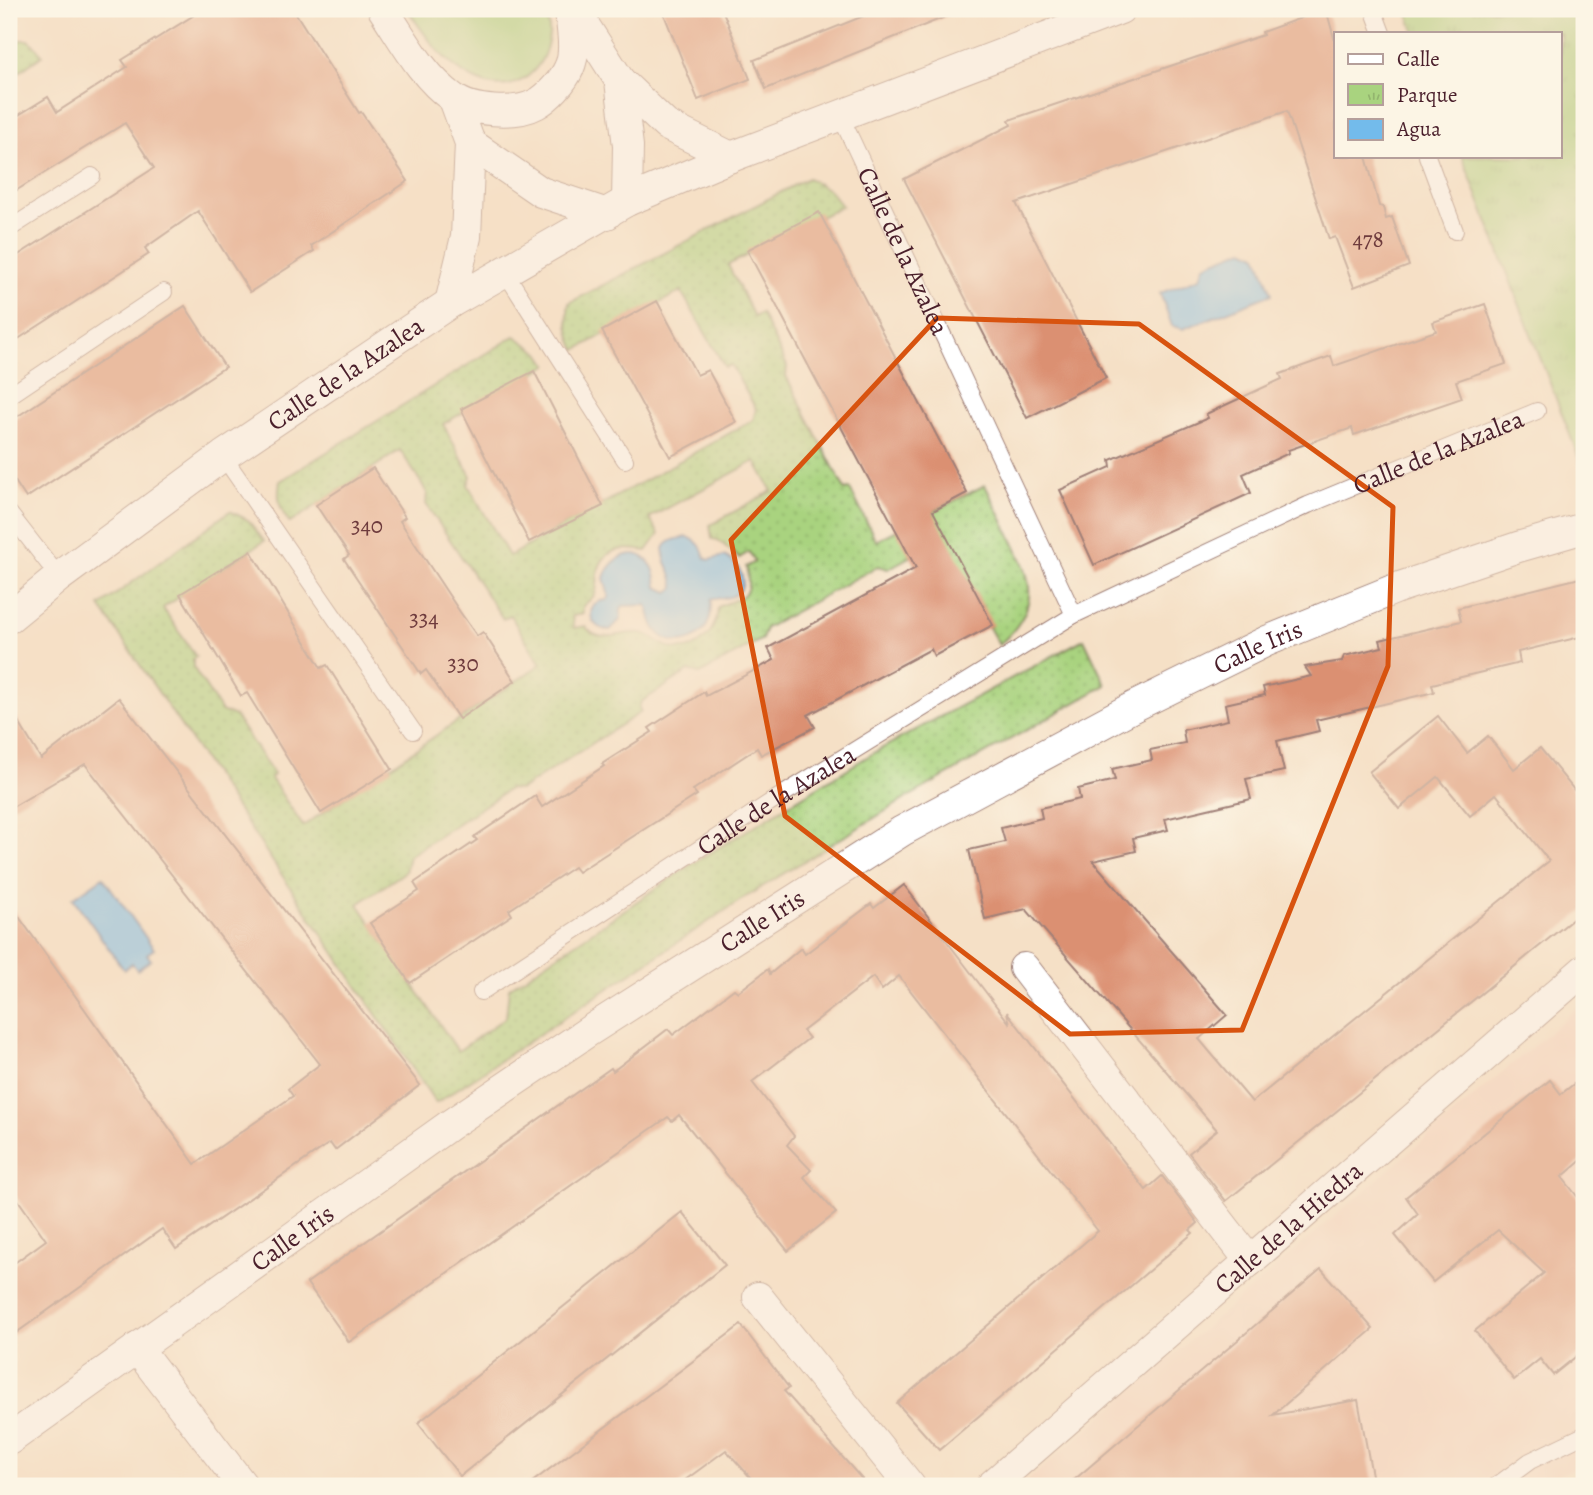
<svg xmlns="http://www.w3.org/2000/svg" width="1593" height="1495" font-family="Alegreya,serif">
<style>
.built{fill:#f4d3c0}
.grass{fill:url(#grass-dots);stroke:#7a7955;stroke-width:2;fill-rule:evenodd}
.park{fill:url(#park-tufts);stroke:#7a7955;stroke-width:2}
.garden{fill:#a9d37f;stroke:#7a7955;stroke-width:2}
.water{fill:#73bbeb;stroke:#5e6d8b;stroke-width:2}
.building{fill:#db9072}
.lines{fill:none;stroke-linecap:round;stroke-linejoin:round}
.lane-casing{stroke:#a08078;stroke-width:18}
.street-casing{stroke:#a08078;stroke-width:32}
.lane{stroke:#fff;stroke-width:16}
.street{stroke:#fff;stroke-width:30}
.marked{fill:none;stroke:#d8530f;stroke-width:5;stroke-linejoin:round}
.labels{text-anchor:middle;stroke-width:6;stroke-linejoin:round;paint-order:stroke}
.number-label{font-size:23px;fill:#6e3b3d}
.street-label{font-size:26px;fill:#4a1f2b;stroke:#fcf5e5}
</style>
<defs>
<pattern id="grass-dots" width="8" height="8" patternUnits="userSpaceOnUse" patternTransform="scale(1.75)"><rect width="8" height="8" fill="#a9d37f"/><path d="M2 2h.1M6 6h.1" fill="none" stroke="#93b56e" stroke-width="1.8" stroke-linecap="round"/></pattern>
<pattern id="park-tufts" width="24" height="20" patternUnits="userSpaceOnUse" patternTransform="scale(1.75)"><rect width="24" height="20" fill="#a9d37f"/><path d="M3 7l-1-3M5 7V3M7 7l1-3M15 17l-1-3M17 17v-4M19 17l1-3" fill="none" stroke="#93b56e"/></pattern>
</defs>
<rect width="100%" height="100%" fill="#fcf5e5"/>
<filter id="ink" filterUnits="userSpaceOnUse"><feTurbulence type="fractalNoise" baseFrequency=".0143" numOctaves="2"/><feDisplacementMap in="SourceGraphic" scale="14" xChannelSelector="R" yChannelSelector="G"/><feConvolveMatrix kernelMatrix="1 2 1 2 8 2 1 2 1" color-interpolation-filters="sRGB"/></filter>
<filter id="wash" filterUnits="userSpaceOnUse"><feTurbulence type="fractalNoise" baseFrequency=".00686" numOctaves="4" result="noise"/><feDisplacementMap in="SourceGraphic" scale="28" xChannelSelector="R" yChannelSelector="G"/><feGaussianBlur stdDeviation="1.57" result="paint"/><feColorMatrix in="noise" values="0 0 0 0 0 0 0 0 0 0 0 0 0 0 0 0 0 1.4 0 .05"/><feComposite in="paint" operator="in"/></filter>
<g filter="url(#wash)">
<rect width="100%" height="100%" fill="#f5e0c6"/>
<path class="built" d="M1584,1002V1463L1534,1486H1021Z"/>
<g class="grass">
<path d="M9,40H29L43,55L9,79Z"/>
<path d="M808,178L829,190L842,206L728,265L754,317L761,313L787,366L786,376L845,490L850,489L876,541L985,485C994,503 1003,521 1012,539C1034,583 1040,609 999,645L939,540L888,569L878,566L766,628L762,639L700,674L689,671L641,702L639,708L641,712L520,790L509,789L409,856L405,872L358,904L458,1051L506,1017L509,988L692,864L875,752L1084,639L1106,685L910,796L744,898L436,1103L100,606L230,511L248,520L264,541L163,608L196,657L193,659V667L221,711L235,716L274,775L270,777L303,826L541,664L510,615L503,619L426,504L427,492L400,450L290,523C279,510 277,497 280,481L515,336L540,353L548,365L443,424L471,476L468,485L509,556L753,420L756,409L731,365L725,367L681,291L576,350C568,333 566,321 569,303ZM755,461L772,491L710,525L712,539L718,540L739,558L749,552L755,562L746,567C754,600 739,597 718,607C717,631 698,655 671,648C660,645 653,635 641,633C621,630 600,647 585,626L574,628L572,616L583,614V606C587,602 592,599 595,594C598,587 597,579 598,572C604,545 627,548 647,551L659,534L649,518Z"/>
</g>
<path class="park" d="M1406,9H1584V471L1462,156H1560V33H1415Z"/>
<path class="garden" d="M407,9H546C547,17 550,27 549,35C545,75 510,99 472,78C442,62 426,36 407,9Z"/>
<g class="water">
<path d="M1244,249L1257,255L1272,294L1183,329L1172,326L1160,293L1200,278L1204,265Z"/>
<path d="M688,537C699,542 702,547 705,558L709,560L724,556C739,563 752,584 733,596C726,599 717,597 711,600C711,608 711,616 708,623C700,643 670,649 657,631C650,623 651,614 647,605L623,606L621,609V619L610,630C587,630 584,601 607,600L609,597L604,578C610,558 636,543 651,565C656,571 656,580 657,587L668,592L674,588C677,570 641,542 688,537Z"/>
<path d="M103,877L154,949L147,954L151,960L137,970L132,963L124,970L73,898Z"/>
</g>
<g id="blocks">
<g class="building">
<path d="M204,9H293L359,113L361,112L408,181L311,246L314,251L250,292L198,211L145,248L149,254L9,345V261L154,168L125,123L9,195V121L48,97L57,112L127,67L122,60Z"/>
<path d="M662,9H722L750,79L698,100Z"/>
<path d="M881,9H960V11L766,89L754,60Z"/>
<path d="M1326,9L1336,45V156H1366L1379,206L1383,207L1386,219L1392,217L1409,266L1354,287L1335,237L1329,239L1287,111L1016,203L1106,378L1027,418L904,179L1011,125L1009,120L1263,35L1262,32Z"/>
<path d="M819,212L967,493L933,511L993,625L934,656L931,649L808,715L815,727L761,755L757,748L693,790L697,795L578,872L574,867L509,910L512,915L410,983L370,923L419,891L414,883L477,840L474,837L535,796L542,807L604,766L602,764L652,732L649,728L704,692L706,696L774,660L768,648L916,568L747,250Z"/>
<path d="M657,301L697,375L708,370L736,422L670,457L602,331Z"/>
<path d="M1485,304L1506,364L1456,381L1462,398L1354,435L1352,428L1288,450L1289,453L1243,474L1251,493L1094,565L1060,490L1111,467L1110,460L1208,418L1206,414L1282,379L1280,374L1331,356L1334,366L1436,331L1433,322Z"/>
<path d="M185,306L225,367L26,498L9,472V422Z"/>
<path d="M534,371L603,506L529,542L461,409Z"/>
<path d="M373,468L405,517L400,521L460,612L477,636L483,632L515,681L459,719L426,670L421,674L344,559L349,555L316,505Z"/>
<path d="M251,551L321,668L327,665L392,769L321,813L247,693L241,696L180,594Z"/>
<path d="M1584,577V636L1518,652L1520,663L1432,684L1434,692L1316,720L1319,731L1277,741L1284,771L1246,779L1251,799L1165,819L1168,830L1133,838L1136,851L1093,861L1227,1015L1199,1039L1252,1102L1549,861L1496,794L1470,816L1438,777L1399,809L1369,772L1438,716L1467,753L1488,736L1514,769L1540,748L1584,802V910L1226,1201L1189,1153L1217,1130L1026,909L985,919L969,850L1005,842L1001,828L1042,818L1040,808L1080,799L1078,789L1115,780L1112,769L1152,760L1150,750L1185,743L1183,730L1228,720L1225,704L1265,695L1263,687L1311,676L1305,667L1342,661L1344,656L1382,647L1380,640L1461,621L1458,608Z"/>
<path d="M119,698L420,1085L335,1150L330,1143L176,1249L162,1229L9,1338V1267L46,1240L9,1187V903L195,1164L293,1096L288,1089L320,1064L85,764L9,809V706L41,759Z"/>
<path d="M904,885L1010,1024L1007,1012L1146,1190L1162,1176L1198,1223L1190,1230L1193,1233L939,1450L897,1403L1098,1231L899,976L882,990L873,977L803,1031L809,1038L752,1082L794,1136L787,1145L811,1170L804,1177L836,1213L788,1251L679,1115L672,1121L668,1117L349,1342L307,1283L611,1068L613,1071L668,1029L673,1035L734,989L738,992L768,969L770,974L801,948L805,954L871,904L874,908Z"/>
<path d="M1584,1076V1158L1562,1177L1584,1205V1350L1553,1375L1540,1359L1514,1380L1475,1331L1544,1273L1498,1230L1433,1282L1395,1235L1418,1214L1406,1197L1550,1080L1561,1094Z"/>
<path d="M682,1212L725,1265L460,1476L418,1423Z"/>
<path d="M1321,1269L1373,1329L1273,1415L1358,1400L1374,1486H1067Z"/>
<path d="M741,1325L789,1388L784,1391L868,1486H758L726,1450L677,1486H527Z"/>
</g>
</g>
</g>
<g filter="url(#ink)">
<use href="#blocks" fill-opacity="0" stroke="#a08078" stroke-width="2"/>
<g class="lines">
<g class="lane-casing">
<g id="lane">
<path d="M1373,9L1382,33"/>
<path id="s1" d="M840,115L1074,615"/>
<path d="M1427,156L1455,231"/>
<path d="M9,229L92,176"/>
<path d="M505,272L625,460"/>
<path d="M9,396L164,292"/>
<path d="M223,456L413,731"/>
<path d="M9,513L59,577"/>
<path id="s2" d="M481,992L769,803L1074,615L1308,505L1537,411"/>
<path d="M1496,1486L1530,1461L1584,1435"/>
</g>
</g>
<g class="street-casing">
<g id="street">
<path d="M383,9C403,39 422,76 453,98C471,112 516,115 536,104C548,98 564,80 569,68C577,51 571,27 570,9"/>
<path d="M574,9L620,81L628,146L627,201"/>
<path d="M620,81L666,125L731,157"/>
<path d="M470,143L541,192L607,214"/>
<path d="M450,303L466,237L470,143L454,99"/>
<path id="s3" d="M9,618L59,577L223,456L408,331L450,303L627,201L731,157L1120,9"/>
<path d="M1024,968L1250,1261"/>
<path d="M758,1297L910,1486"/>
<path d="M137,1348L243,1486"/>
<path id="s4" d="M9,1440L451,1124L589,1031L902,831L1133,707L1267,641L1400,587L1518,547L1584,528"/>
<path id="s5" d="M991,1486L1584,970"/>
</g>
</g>
<use href="#lane" class="lane"/>
<use href="#street" class="street"/>
</g>
</g>
<path d="M0 0H1593V1495H0ZM937,318L1139,324L1393,507L1388,666L1242,1030L1070,1034L785,816L731,540Z" fill="#f5e0c6" fill-opacity=".55" fill-rule="evenodd"/>
<path class="marked" d="M937,318L1139,324L1393,507L1388,666L1242,1030L1070,1034L785,816L731,540Z"/>
<g class="labels">
<g class="number-label">
<text x="1368" y="247">478</text>
<text x="367" y="533">340</text>
<text x="424" y="626">334</text>
<text x="463" y="671">330</text>
</g>
<g class="street-label">
<text dy="9" stroke="none"><textPath href="#s1" startOffset="150">Calle de la Azalea</textPath></text>
<text dy="9" stroke="none"><textPath href="#s3" startOffset="416">Calle de la Azalea</textPath></text>
<text dy="9" stroke="none"><textPath href="#s2" startOffset="1102">Calle de la Azalea</textPath></text>
<text dy="9" stroke="none"><textPath href="#s4" startOffset="1482">Calle Iris</textPath></text>
<text dy="9" stroke="none"><textPath href="#s2" startOffset="352">Calle de la Azalea</textPath></text>
<text dy="9" stroke="none"><textPath href="#s4" startOffset="915">Calle Iris</textPath></text>
<text dy="9" stroke="none"><textPath href="#s5" startOffset="394">Calle de la Hiedra</textPath></text>
<text dy="9" stroke="none"><textPath href="#s4" startOffset="348">Calle Iris</textPath></text>
</g>
</g>
<rect width="1593" height="1495" fill="none" stroke="#fcf5e5" stroke-width="35"/>
<rect x="1334" y="32" width="228" height="126" fill="#fcf5e5" stroke="#b59f9b" stroke-width="2"/>
<rect x="1348" y="54" width="35" height="10" fill="#ffffff" stroke="#b59f9b" stroke-width="2"/>
<text x="1397" y="66" font-size="21" fill="#4a1f2b">Calle</text>
<rect x="1348" y="84" width="35" height="21" fill="url(#park-tufts)" stroke="#b59f9b" stroke-width="2"/>
<text x="1397" y="102" font-size="21" fill="#4a1f2b">Parque</text>
<rect x="1348" y="119" width="35" height="21" fill="#73bbeb" stroke="#b59f9b" stroke-width="2"/>
<text x="1397" y="136" font-size="21" fill="#4a1f2b">Agua</text>
</svg>
